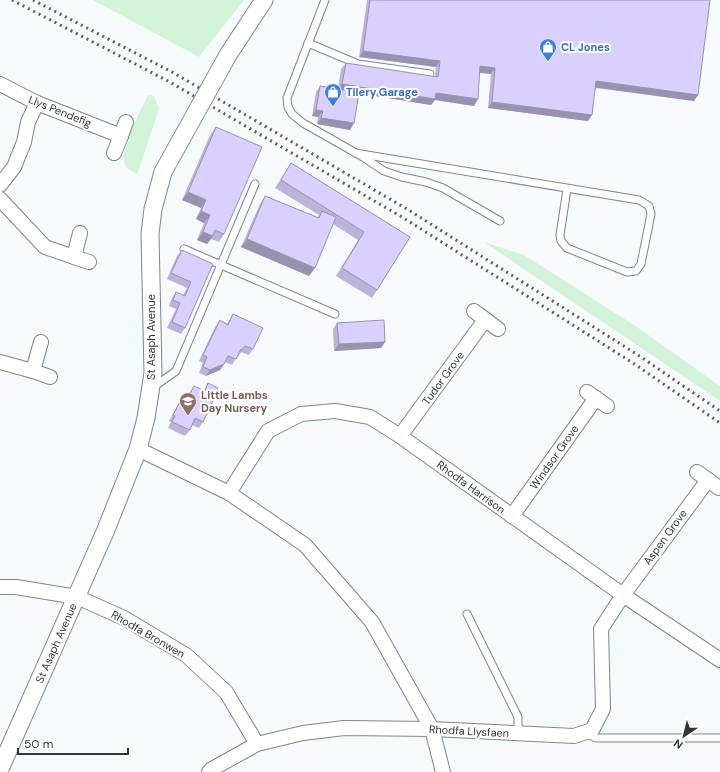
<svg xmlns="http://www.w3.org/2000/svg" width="720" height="772" font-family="'DM Sans',sans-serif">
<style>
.green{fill:#d2f3d7}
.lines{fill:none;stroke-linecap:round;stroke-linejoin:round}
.service-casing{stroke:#7d868d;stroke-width:9}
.minor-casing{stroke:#7d868d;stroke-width:16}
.tertiary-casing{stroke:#7d868d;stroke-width:19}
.service{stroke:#fff;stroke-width:7}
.minor{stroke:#fff;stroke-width:14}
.tertiary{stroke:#fff;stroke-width:17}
.rail{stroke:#5d6164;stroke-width:3;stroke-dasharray:2 4;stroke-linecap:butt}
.tertiary-bridge-casing{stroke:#7d868d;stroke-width:19;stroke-linecap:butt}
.tertiary-bridge{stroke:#fff;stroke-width:17}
.wall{fill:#bbb3da}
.shaded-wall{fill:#9892b1}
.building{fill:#d9d0fd;stroke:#9892b1}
.labels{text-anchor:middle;stroke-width:4;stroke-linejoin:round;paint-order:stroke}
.shop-label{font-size:11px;font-weight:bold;fill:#366cbe;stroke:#fff;text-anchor:start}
.street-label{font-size:11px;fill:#313538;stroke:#fff}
.education-label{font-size:11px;font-weight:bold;fill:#785e54;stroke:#fff;text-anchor:start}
</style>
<rect width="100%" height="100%" fill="#f6fafd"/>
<g class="green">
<path d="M93,0H244L199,57Z"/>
<path d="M148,95L154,96L159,109L138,172L136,174L126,167L123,158L132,128Z"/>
<path d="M484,242L524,255L637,327L720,386V401Z"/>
</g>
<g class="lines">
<g class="service-casing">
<g id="service">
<path d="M325,0L287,98L288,107L292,114L303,123L363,157L384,171L402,177L426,182L443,188L500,221"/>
<path d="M308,43L358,64L430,74"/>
<path d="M355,153L639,200L649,206L651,214L641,264L636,271L627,272L567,248L561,241L560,235L567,189"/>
<path d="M184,249L335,314"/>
<path d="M152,388L176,371L255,184"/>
<path d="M467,614L518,717V733"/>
<path d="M585,733L596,738H720"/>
</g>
</g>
<g class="minor-casing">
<g id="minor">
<path d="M0,84L37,103L121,136L114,153"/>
<path d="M121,136L126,122"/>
<path d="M0,185L14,167L24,142L28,122L37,103"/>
<path d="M0,199L45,247L74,257L80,233"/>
<path d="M74,257L89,262"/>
<path d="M474,311L498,329"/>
<path d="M0,362L33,371L41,342"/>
<path d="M33,371L50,377"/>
<path d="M587,392L607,406"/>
<path d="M400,436L485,320"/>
<path d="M138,449L229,493L305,545L372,622L432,729L443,772"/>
<path d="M697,472L719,488"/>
<path d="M229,493L268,431L301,414L335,411L370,417L400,436L623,595L720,660"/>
<path d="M512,516L596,398"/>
<path d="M0,587H16L77,597L124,618L186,655L226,692L257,744"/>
<path d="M209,772L212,769L257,744L303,733L344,728L432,729L574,736L592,730L603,709L601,629L623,595L708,480"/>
</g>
</g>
<g class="tertiary-casing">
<g id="tertiary">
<path d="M228,55L264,0"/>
<path d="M0,769L105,532L138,449L146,418L153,373L150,234L153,209L163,172"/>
</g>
</g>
<use href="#service" class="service"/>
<use href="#minor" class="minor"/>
<use href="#tertiary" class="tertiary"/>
<g class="rail">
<path d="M12,0L168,81L402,217L633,363L720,423"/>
<path d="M33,0L172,72L407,209L638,355L720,411"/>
</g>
<g class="tertiary-bridge-casing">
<path id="tertiary-bridge" d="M163,172L228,55"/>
</g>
<use href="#tertiary-bridge" class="tertiary-bridge"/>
</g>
<g class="wall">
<path d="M367,0H710L694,101L596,88L588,121L488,108L491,74L480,73L474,106L435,100L431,105L359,93L354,123L350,130L317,124L318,117L312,116L316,92L320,86L338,89L341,69L346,63L435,77L436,67L359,57Z"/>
<path d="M216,127L224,234L219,242L211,239L207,244L197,240L204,223L196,219L201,208L182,200L210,135Z"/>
<path d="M291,163L410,237L372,298L336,276L358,240L333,224L309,276L241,247L260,204L265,196L317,218L319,215L275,188Z"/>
<path d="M182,250L213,264L185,328L181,334L167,328L176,309L169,306L172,298L176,292L183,295L187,288L167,279L177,256Z"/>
<path d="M233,314L253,349L249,355L241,352L238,357L237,356L232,365L225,362L220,370L206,376L199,373L203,363L199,361L215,327L220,320L227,324Z"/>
<path d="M337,323L385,342L381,348L334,351L333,329Z"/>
<path d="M208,383L203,422L199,428L192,425L190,430L185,436L168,428L171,422L169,421L176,408L180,402L184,404L190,392L194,386L204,390Z"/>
</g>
<g class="shaded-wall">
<path d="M363,51L440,61L436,67L359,57Z"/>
<path d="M480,66L495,68L491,74L476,72Z"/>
<path d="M596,81L698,95L694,101L592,87Z"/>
<path d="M342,84L436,93L478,99L474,106L435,100L431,105L338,90Z"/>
<path d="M492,102L592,115L588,121L488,108Z"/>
<path d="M316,110L323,111L318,117L312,116Z"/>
<path d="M321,118L354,123L350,130L317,124Z"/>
<path d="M188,192L206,200L201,208L182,200Z"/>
<path d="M201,211L210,215L204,223L196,219Z"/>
<path d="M203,232L213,236L207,244L197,240Z"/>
<path d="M247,239L315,268L309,276L241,247Z"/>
<path d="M385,342L381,348L334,351L339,344Z"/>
<path d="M224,364L220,370L206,376L210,370Z"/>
</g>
<g class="building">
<path d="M370,0H710L698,95L596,81L592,115L492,102L495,68L480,66L478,99L436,93L435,99L342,84L346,63L438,77L440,61L363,51Z"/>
<path d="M320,86L359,93L354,123L321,118L323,111L316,110Z"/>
<path d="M216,127L262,147L224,234L215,230L213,236L203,232L210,215L201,211L206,200L188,192Z"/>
<path d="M291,163L410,237L377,290L342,268L364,232L281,180Z"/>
<path d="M265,196L319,218L322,211L336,217L315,268L247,239Z"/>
<path d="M182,250L213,264L185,328L172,322L180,303L173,300L176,292L185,296L191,282L171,273Z"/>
<path d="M233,314L263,328L253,349L245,346L242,350L241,349L236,359L228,356L224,364L210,370L203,367L207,357L203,355L220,320L228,325Z"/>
<path d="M384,320L385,342L339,344L337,323Z"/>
<path d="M208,383L218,388L217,389L218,390L203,422L195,418L190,430L172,422L175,416L173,415L180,402L185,404L194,386L205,391Z"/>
</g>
<defs>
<g id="shop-pin" transform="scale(0.9)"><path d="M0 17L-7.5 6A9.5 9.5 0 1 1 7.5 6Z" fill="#3f7fe0" stroke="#fff"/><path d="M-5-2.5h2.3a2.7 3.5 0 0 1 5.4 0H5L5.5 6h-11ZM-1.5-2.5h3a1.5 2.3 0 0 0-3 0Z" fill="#fff"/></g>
<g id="school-pin" transform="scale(0.9)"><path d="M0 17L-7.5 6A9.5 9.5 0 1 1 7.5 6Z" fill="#8d6e63" stroke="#fff"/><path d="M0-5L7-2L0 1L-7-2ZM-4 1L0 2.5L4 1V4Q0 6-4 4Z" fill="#fff"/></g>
</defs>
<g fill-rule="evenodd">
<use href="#shop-pin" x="548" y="47"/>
<use href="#shop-pin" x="333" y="92"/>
<use href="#school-pin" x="188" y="401"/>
</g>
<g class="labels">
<g class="shop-label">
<text x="561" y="51">CL Jones</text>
<text x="346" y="96">Tilery Garage</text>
</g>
<g class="street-label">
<text transform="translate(60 111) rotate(22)" y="4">Llys Pendefig</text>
<text transform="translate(151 337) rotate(-90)" y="4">St Asaph Avenue</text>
<text transform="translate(443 378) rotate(-54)" y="4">Tudor Grove</text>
<text transform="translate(554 457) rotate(-55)" y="4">Windsor Grove</text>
<text transform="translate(471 487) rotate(36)" y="4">Rhodfa Harrison</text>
<text transform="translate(665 537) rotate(-54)" y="4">Aspen Grove</text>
<text transform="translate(148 634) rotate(30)" y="4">Rhodfa Bronwen</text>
<text transform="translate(56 643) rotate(-66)" y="4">St Asaph Avenue</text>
<text transform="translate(469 731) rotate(3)" y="4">Rhodfa Llysfaen</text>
</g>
<g class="education-label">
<text x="201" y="399">Little Lambs<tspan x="201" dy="13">Day Nursery</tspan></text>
</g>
</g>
<g transform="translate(684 736) rotate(215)" stroke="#ffffff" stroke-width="3" paint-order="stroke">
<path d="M0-3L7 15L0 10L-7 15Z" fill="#313538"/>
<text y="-6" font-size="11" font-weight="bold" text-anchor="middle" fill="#313538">N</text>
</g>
<path d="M18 748v6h110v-6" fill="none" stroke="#313538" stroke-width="2"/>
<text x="24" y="748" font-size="12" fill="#313538" stroke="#ffffff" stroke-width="3" paint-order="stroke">50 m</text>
</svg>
